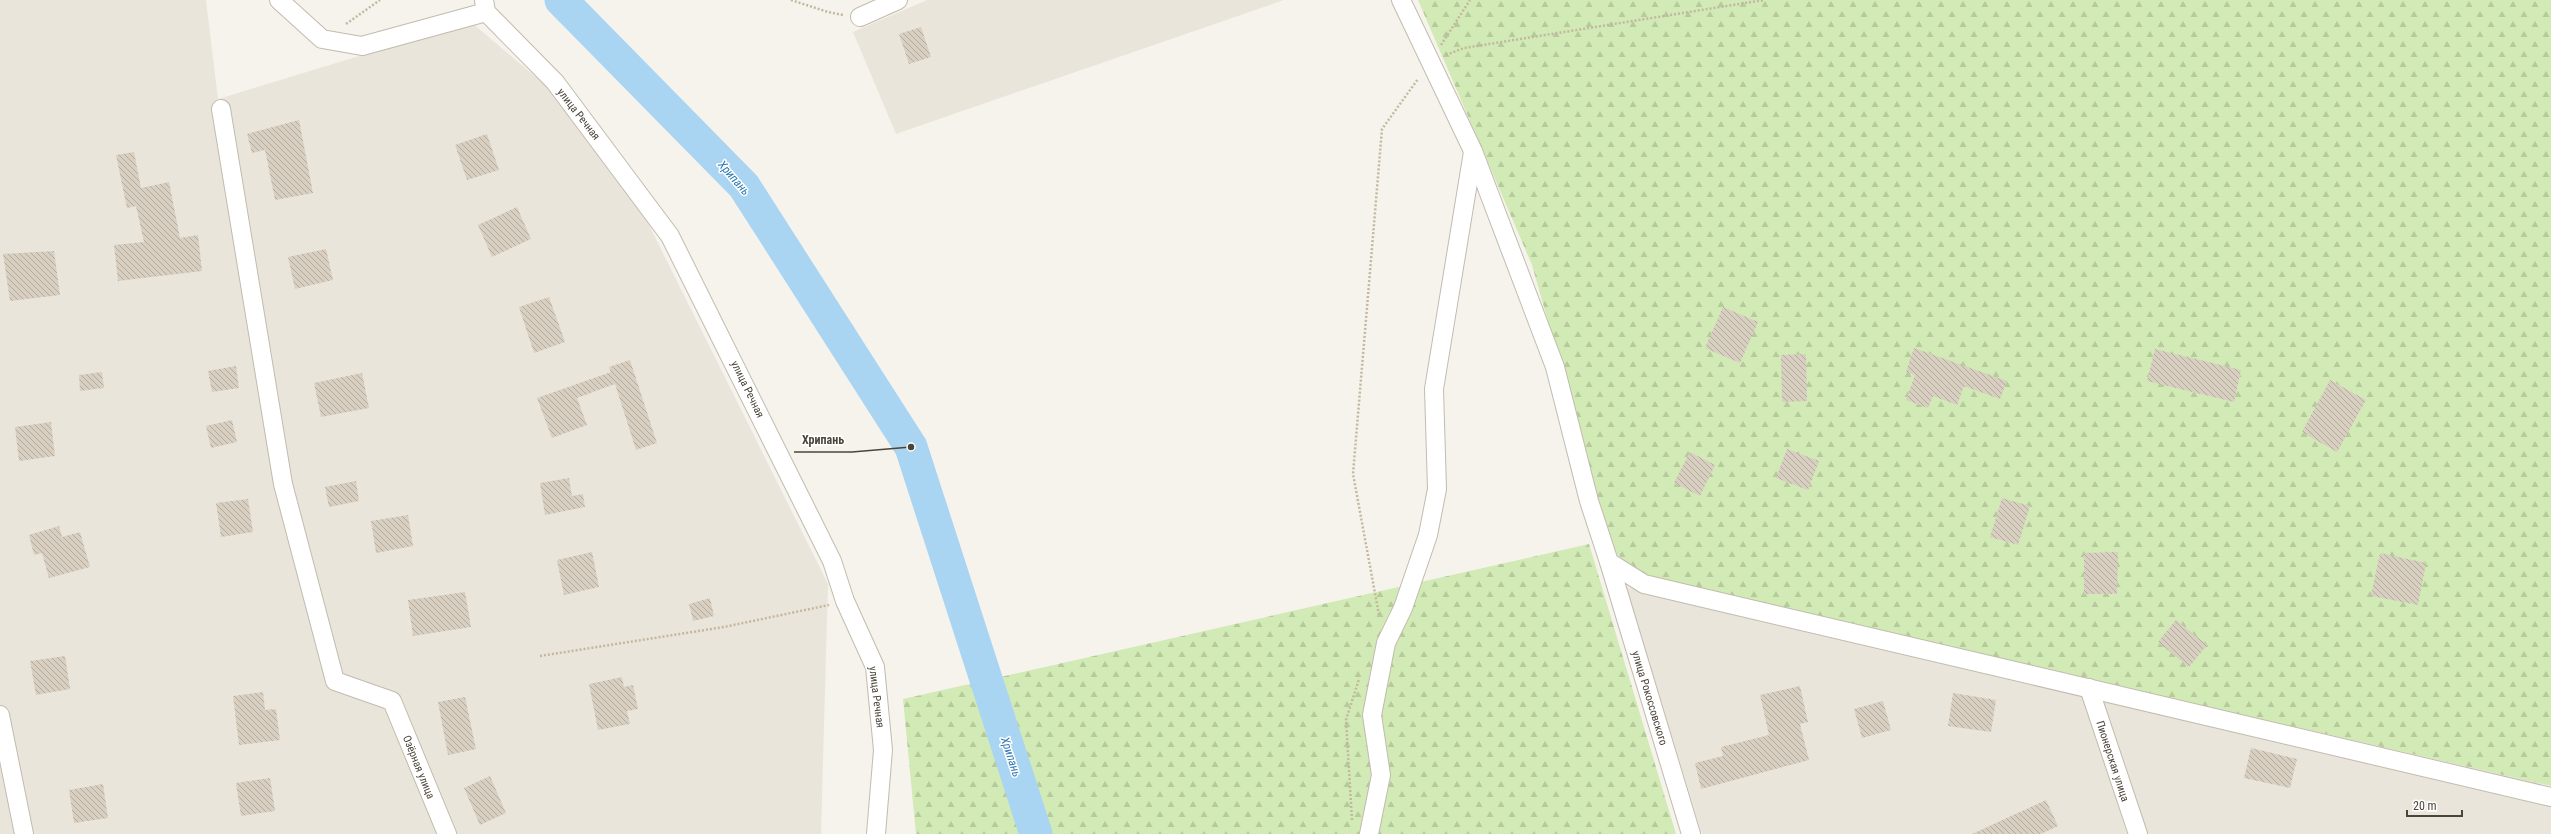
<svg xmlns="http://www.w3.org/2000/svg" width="2551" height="834" font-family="'Roboto Condensed',sans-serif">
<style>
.residential{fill:#eae5da}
.forest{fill:url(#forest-firs)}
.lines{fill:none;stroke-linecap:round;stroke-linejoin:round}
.river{stroke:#a9d4f2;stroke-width:33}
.building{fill:url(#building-back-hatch)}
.street-casing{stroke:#c2bbae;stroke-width:20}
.path{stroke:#c4b79f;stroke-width:2.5;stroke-dasharray:2 2;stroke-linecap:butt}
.street{stroke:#fff;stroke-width:18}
.labels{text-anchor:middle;stroke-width:3;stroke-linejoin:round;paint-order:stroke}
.street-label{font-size:11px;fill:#4b4439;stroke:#fff}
.water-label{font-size:12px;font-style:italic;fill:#2e7ab2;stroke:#fff}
.leader{fill:none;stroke:#4b4439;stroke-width:1.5}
.callout-dot{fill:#4b4439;stroke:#fff;stroke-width:1.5}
.callout-label{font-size:12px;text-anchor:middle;font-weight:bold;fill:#4b4439;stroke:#fff;stroke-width:3;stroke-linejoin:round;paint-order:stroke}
</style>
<defs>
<pattern id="forest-firs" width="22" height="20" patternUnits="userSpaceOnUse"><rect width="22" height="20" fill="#d2eab5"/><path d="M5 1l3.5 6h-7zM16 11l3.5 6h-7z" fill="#b6ca9c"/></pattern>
<pattern id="building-back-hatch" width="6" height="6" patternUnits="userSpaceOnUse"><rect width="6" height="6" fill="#d8cfc1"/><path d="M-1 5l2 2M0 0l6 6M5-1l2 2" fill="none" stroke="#b1aa9e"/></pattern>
</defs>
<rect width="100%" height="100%" fill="#f6f3ec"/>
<g class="residential">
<path d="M0,0H206L218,99L471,22L551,90L647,221L828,584L821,834H0Z"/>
<path d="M927,0H1284L896,134L853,32Z"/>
<path d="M1626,587L2084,697L2127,834H1702Z"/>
<path d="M2103,702L2551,806V834H2145Z"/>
</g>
<g class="forest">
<path d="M1418,0H2551V786L1645,577L1613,551L1532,265Z"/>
<path d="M1589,544L1676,834H916L903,699Z"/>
</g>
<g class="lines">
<path class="river" d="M561,0L744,186L911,447L1036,834"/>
</g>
<g class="building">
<path d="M921,27L931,57L909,64L899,34Z"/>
<path d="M299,120L313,193L275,200L265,150L252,153L247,134Z"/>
<path d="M487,134L499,170L467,180L455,145Z"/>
<path d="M134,152L141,188L169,182L180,238L198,235L202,271L118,281L114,245L144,242L136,206L127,208L116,155Z"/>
<path d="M517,207L531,239L492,257L478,225Z"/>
<path d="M326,249L333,280L295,289L288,257Z"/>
<path d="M54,251L60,295L10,301L3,254Z"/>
<path d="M549,297L565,342L534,353L519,307Z"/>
<path d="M1723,307L1758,322L1740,363L1705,348Z"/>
<path d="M1914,348L2007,381L2000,399L1964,386L1957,405L1933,396L1928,408L1906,400L1915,375L1906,372Z"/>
<path d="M2155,349L2241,370L2234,402L2147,381Z"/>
<path d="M1806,354L1807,401L1782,402L1781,355Z"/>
<path d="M630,360L657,443L636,450L615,384L577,398L587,425L552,438L537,398L611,372L614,383L609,367Z"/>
<path d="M236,366L239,388L212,392L208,371Z"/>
<path d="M102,372L104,388L80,391L79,375Z"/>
<path d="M362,373L369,408L321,417L314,383Z"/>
<path d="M2330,380L2366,400L2337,452L2302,432Z"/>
<path d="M232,420L237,442L211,448L206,426Z"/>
<path d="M51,422L55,456L19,461L15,427Z"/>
<path d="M1787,449L1819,461L1808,490L1776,478Z"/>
<path d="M1690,452L1715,465L1700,496L1674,483Z"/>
<path d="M569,478L572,496L583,494L585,507L545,515L540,483Z"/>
<path d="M356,481L359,501L329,507L325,487Z"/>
<path d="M2002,498L2030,506L2018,545L1990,537Z"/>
<path d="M248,499L253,532L221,537L216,503Z"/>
<path d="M408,515L413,546L376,553L371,521Z"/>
<path d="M59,526L62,537L80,532L90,567L49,578L42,553L34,555L29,535Z"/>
<path d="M592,552L599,587L564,595L557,560Z"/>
<path d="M2118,552L2117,594H2084V553Z"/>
<path d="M2380,553L2426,563L2418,605L2371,596Z"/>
<path d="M465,592L471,627L413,636L408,600Z"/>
<path d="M710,598L714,616L693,621L689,604Z"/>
<path d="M2176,620L2207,645L2189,667L2158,642Z"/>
<path d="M65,656L70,689L36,695L30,661Z"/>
<path d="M622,677L624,687L633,685L638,709L627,711L630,724L598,730L589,684Z"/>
<path d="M1800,686L1808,722L1800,724L1809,760L1701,789L1695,763L1723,756L1721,747L1769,735L1760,695Z"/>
<path d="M263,692L265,710L276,709L280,740L239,745L233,696Z"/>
<path d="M1953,693L1996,700L1991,732L1948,726Z"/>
<path d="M465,697L476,749L448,755L438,702Z"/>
<path d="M1883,701L1891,730L1862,738L1854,709Z"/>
<path d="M2251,748L2297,759L2290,788L2244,778Z"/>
<path d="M490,776L506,813L480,825L464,788Z"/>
<path d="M270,778L275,811L241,816L236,783Z"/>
<path d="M103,784L108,818L74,823L69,790Z"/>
<path d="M2046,800L2058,826L2041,834H1972Z"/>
</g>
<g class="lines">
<g class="street-casing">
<g id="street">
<path d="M279,0L322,39L362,46L486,12"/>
<path d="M484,0L486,12L555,82L670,236L832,561L845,601L875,667L883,750L876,834"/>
<path d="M1401,0L1473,151L1555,367L1589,501L1609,562L1644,584L2551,797"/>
<path d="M860,17L898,0"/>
<path d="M221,109L283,484L335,681L392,701L447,834"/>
<path d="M1609,562L1691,834"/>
<path d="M2089,688L2138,834"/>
<path d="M0,715L24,834"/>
<path d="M1369,834L1381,775L1372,715L1386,643L1403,608L1428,535L1437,489L1434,389L1473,152"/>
</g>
</g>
<g class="path">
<path d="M791,0L828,12L843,15"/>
<path d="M346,24L380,0"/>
<path d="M1441,45L1470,0"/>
<path d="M1446,55L1464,48L1764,0"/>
<path d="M1379,615L1353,474L1382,129L1418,79"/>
<path d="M540,656L724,627L829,605"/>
<path d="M1352,820L1346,720L1359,679"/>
</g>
<use href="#street" class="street"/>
</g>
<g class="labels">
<g class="street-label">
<text transform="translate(579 114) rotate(52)" y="4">улица Речная</text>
<text transform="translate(748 389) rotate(64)" y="4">улица Речная</text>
<text transform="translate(877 697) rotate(83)" y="4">улица Речная</text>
<text transform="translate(1650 698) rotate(73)" y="4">улица Рокоссовского</text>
<text transform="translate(2113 761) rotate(72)" y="4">Пионерская улица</text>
<text transform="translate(419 767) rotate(68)" y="4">Озёрная улица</text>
</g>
<g class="water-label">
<text transform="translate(734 178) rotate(49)" y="4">Хрипань</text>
<text transform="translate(1011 757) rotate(72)" y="4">Хрипань</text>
</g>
</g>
<path class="leader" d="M911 447L852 452H794"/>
<circle class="callout-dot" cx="911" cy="447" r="4"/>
<g class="callout-label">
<text x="823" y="444">Хрипань</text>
</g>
<path d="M2407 810v6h55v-6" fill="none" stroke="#4b4439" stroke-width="2"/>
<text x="2413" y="810" font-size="12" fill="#4b4439" stroke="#ffffff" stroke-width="3" paint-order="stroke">20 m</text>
</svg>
